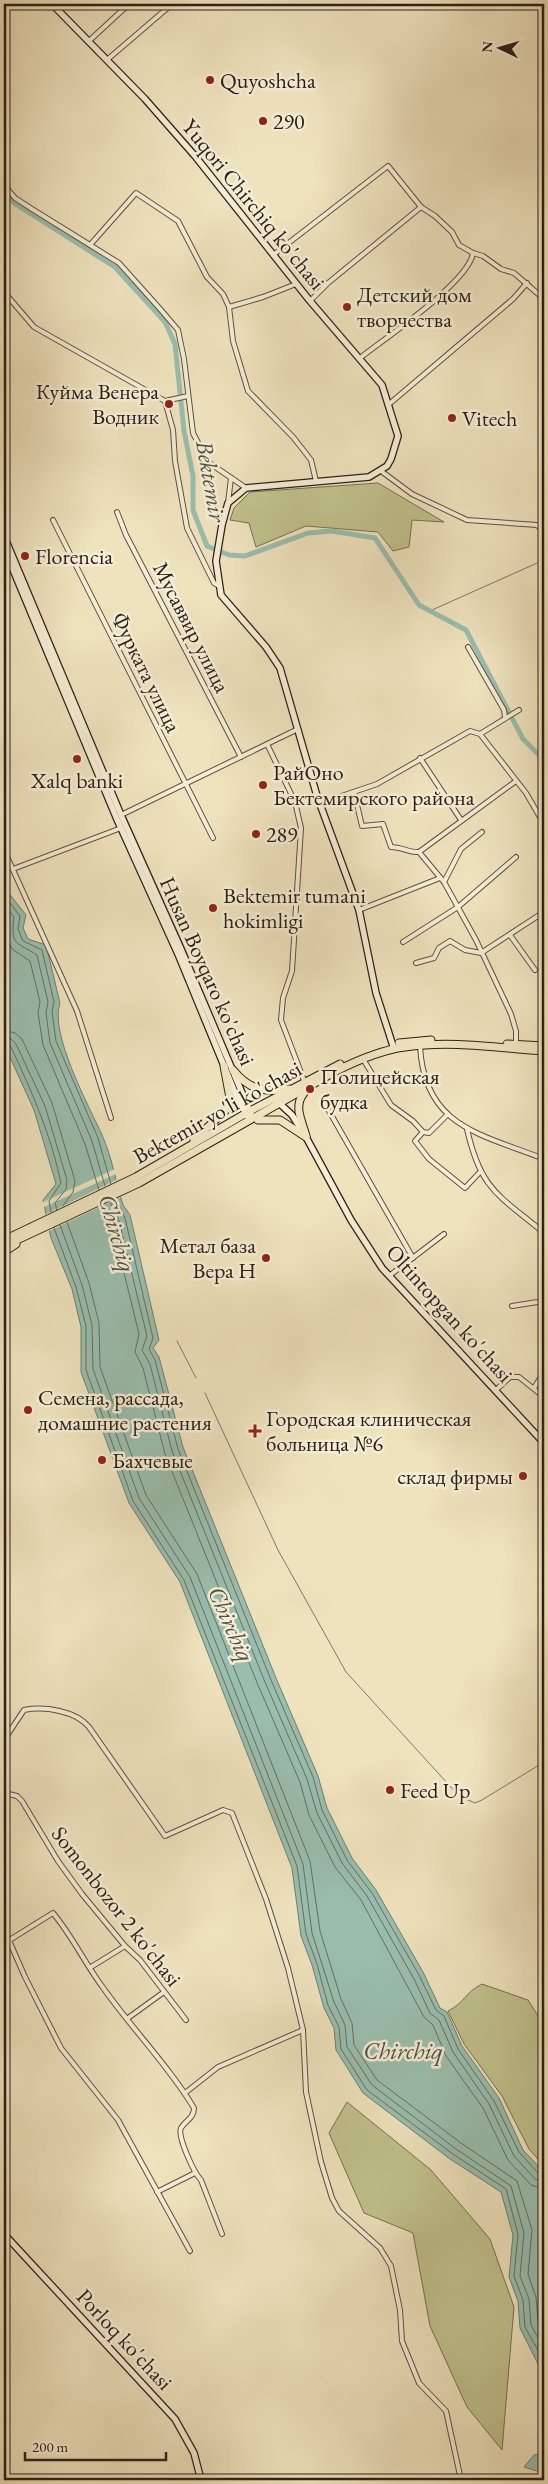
<svg xmlns="http://www.w3.org/2000/svg" width="548" height="2484" font-family="'EB Garamond',serif">
<style>
.green{fill:#c0c18d;stroke:#757053}
.water{fill:#9abeae;stroke:#6d7f72}
.pier{fill:#efe3be}
.lines{fill:none;stroke-linecap:round;stroke-linejoin:round}
.shore{stroke:#626f64;stroke-width:1}
.stream{stroke:#6d7f72;stroke-width:1}
.canal{stroke:#9abeae;stroke-width:5}
.street-casing{stroke:#5b5142;stroke-width:6}
.secondary-casing{stroke:#2a2019;stroke-width:8}
.highway-casing{stroke:#2a2019;stroke-width:9}
.street{stroke:#f5edd5;stroke-width:4}
.secondary{stroke:#f5edd5;stroke-width:5.5}
.highway{stroke:#efe3be;stroke-width:7}
.poi-dot{fill:#8f2418;stroke:#f5edd5;stroke-width:2}
.labels{text-anchor:middle;stroke-width:5;stroke-linejoin:round;paint-order:stroke}
.poi-label{font-size:22px;fill:#2a2019;stroke:#f5edd5;text-anchor:start}
.street-label{font-size:22px;fill:#2a2019;stroke:#f5edd5}
.water-label{font-size:24px;font-style:italic;fill:#4c4f46;stroke:#f5edd5}
</style>
<rect width="100%" height="100%" fill="#efe3be"/>
<filter id="stains"><feTurbulence type="fractalNoise" baseFrequency=".004" numOctaves="4"/><feColorMatrix values="0 0 0 0 .2 0 0 0 0 .09 0 0 0 0 .02 0 0 0 .5 -.17"/></filter>
<radialGradient id="worn" r=".72"><stop offset=".6" stop-color="#630" stop-opacity="0"/><stop offset="1" stop-color="#630" stop-opacity=".3"/></radialGradient>
<g class="green">
<path d="M378,483L444,522L412,520L409,547L393,551L378,532L306,526L256,547L249,523L230,520L234,508L250,492Z"/>
<path d="M482,1984L528,2000L544,2025V2166L529,2149L502,2096L464,2044L448,2011C466,2002 464,1993 482,1984Z"/>
<path d="M347,2102L431,2170L490,2239L514,2307L502,2450L467,2407L430,2326L413,2233L364,2213L329,2133Z"/>
</g>
<g class="water">
<path d="M4,887L26,915L23,928L28,939L46,945L60,1003C49,1033 89,1106 102,1135C112,1157 116,1183 123,1205L130,1215L159,1340L153,1348L159,1357L183,1447L276,1678L318,1776L327,1808L352,1858L376,1890L423,1972L440,2008L447,2012L462,2046L499,2098L523,2150L544,2172V2376L520,2328L518,2301L509,2277L513,2235L501,2192L450,2159L363,2093L336,2050L334,2028L324,2008L312,1965L301,1936L292,1868L180,1582L129,1503L81,1372V1327L72,1289L51,1238L43,1200L56,1184L34,1110L4,1044Z"/>
<path d="M544,2453V2473L524,2467L534,2455Z"/>
</g>
<g class="pier">
<path d="M115,1169L116,1174L42,1208L41,1203Z"/>
<path d="M118,1179L123,1196L47,1232L44,1215Z"/>
</g>
<g class="lines">
<g class="shore">
<path d="M4,895L20,916L18,929L23,941L42,950L54,1002L52,1011L56,1041L98,1138L111,1184"/>
<path d="M4,905L14,917C10,946 17,942 37,955L48,1002L46,1013L50,1043L92,1141L105,1186"/>
<path d="M4,917L5,934L12,949L30,961L40,1002L38,1013L43,1045L85,1144L99,1190"/>
<path d="M4,1030L15,1033L22,1039L52,1103L75,1181L73,1192L63,1206"/>
<path d="M4,1038L11,1039L16,1044L45,1106L67,1180L66,1189L55,1203L57,1210"/>
<path d="M4,1044L11,1047C32,1092 51,1135 61,1183L49,1201L51,1212"/>
<path d="M116,1199L125,1218L153,1338L149,1349L155,1360L178,1449L271,1680L313,1777L322,1810L347,1860L372,1893L419,1975L436,2010L444,2016L458,2049L494,2101L519,2152L539,2174L544,2175"/>
<path d="M110,1202L119,1221L147,1336L142,1350L150,1364L172,1451L265,1682L307,1779L317,1813L342,1863L367,1896L414,1979L430,2013L439,2020L453,2052L489,2104L514,2156L535,2179L544,2182"/>
<path d="M103,1205L112,1224L139,1334L135,1352L143,1368L165,1454L258,1685L300,1782L309,1815L335,1867L361,1900L424,2017L433,2025L446,2056L483,2108L508,2160L531,2185L544,2189"/>
<path d="M67,1222L89,1283L99,1323L100,1367L146,1495L197,1574L310,1861L320,1931L341,1999L352,2023L354,2045L377,2080L461,2143L517,2181L532,2230L528,2274L536,2297L538,2322L544,2334"/>
<path d="M60,1225L82,1285L92,1325L93,1369L139,1498L190,1577L303,1864L312,1933L334,2002L345,2025L347,2047L372,2085L456,2149L511,2186L524,2233L520,2276L529,2299L531,2325L544,2349"/>
<path d="M54,1228L76,1287L86,1326V1370L133,1501L184,1580L297,1866L306,1934L317,1964L328,2005L339,2027L341,2049L367,2090L453,2154L506,2189L518,2234L514,2276L523,2300L525,2327L544,2361"/>
</g>
<g class="stream">
<path d="M432,610L544,560"/>
<path d="M177,1341L196,1378"/>
<path d="M205,1393L278,1550L346,1672L459,1796L475,1803L482,1800L544,1762"/>
</g>
<path class="canal" d="M4,194L17,205L115,267L165,322L175,344L184,431L193,476V510L207,546L229,555L245,556L308,533L332,531L375,538L419,605L466,630L523,739L544,760"/>
<g class="street-casing">
<g id="street">
<path d="M89,41L129,4"/>
<path d="M108,59L171,5"/>
<path d="M4,185L15,198L32,209L119,263L161,310L178,330L184,359L193,433L208,462L246,488"/>
<path d="M90,245L136,193L178,221L207,277L223,294L229,307L233,341L248,391L293,437L311,460L316,481"/>
<path d="M273,255L388,166L421,207L435,216L452,232L459,245L473,253L483,256L501,269L514,273L544,299"/>
<path d="M4,292L34,327L165,401L173,430L175,461L187,528L214,583L219,586"/>
<path d="M310,301L328,283L421,207"/>
<path d="M229,307L263,297L296,284"/>
<path d="M360,358C385,338 469,282 473,253"/>
<path d="M165,401L188,396"/>
<path d="M388,405L513,299L527,283"/>
<path d="M381,471L412,494L467,520L537,525L544,532"/>
<path d="M228,503L231,478"/>
<path d="M117,512L126,535L241,757"/>
<path d="M53,520L213,838"/>
<path d="M468,647L504,710L505,717"/>
<path d="M480,734L526,793L544,824"/>
<path d="M267,744L295,802L301,828L292,971L283,998L281,1020L305,1083"/>
<path d="M420,758L461,820"/>
<path d="M354,792L362,826L383,824L391,847C402,847 410,853 419,852"/>
<path d="M321,803L377,784L470,731L480,734L519,710"/>
<path d="M121,815L298,729"/>
<path d="M4,850L77,1011L111,1118"/>
<path d="M419,852L444,882L476,940L511,1014L516,1031V1044"/>
<path d="M419,852L516,781"/>
<path d="M13,869L121,828"/>
<path d="M444,882L461,849L482,832"/>
<path d="M359,910L440,878"/>
<path d="M510,935L535,970"/>
<path d="M403,942L458,907L516,857"/>
<path d="M416,963L434,958L439,948L450,941L465,950L481,953L544,912"/>
<path d="M420,1046C424,1127 481,1134 544,1159"/>
<path d="M363,1059L391,1105L413,1121L423,1132L415,1141L429,1159L465,1188L480,1172"/>
<path d="M325,1104L413,1258"/>
<path d="M467,1129C481,1191 499,1195 544,1233"/>
<path d="M423,1132L429,1133L447,1115"/>
<path d="M389,1276L444,1234"/>
<path d="M512,1306L544,1301"/>
<path d="M534,1388L544,1372"/>
<path d="M496,1390L510,1377H519L544,1397"/>
<path d="M4,1740L24,1710C45,1706 76,1711 89,1727L165,1836L223,1810L232,1813L266,1899L288,1968L303,2030L306,2092L321,2162L332,2198L339,2211L380,2248L391,2266L400,2310L402,2341L419,2383L446,2411L461,2480"/>
<path d="M4,1793L17,1796L22,1801L58,1861L82,1894L125,1946L140,1960L186,2020"/>
<path d="M4,1929L25,1977L61,2048L118,2120L190,2251"/>
<path d="M8,1941L53,1913C73,1937 85,1964 104,1989C133,2030 168,2065 194,2108C194,2118 186,2120 181,2128C177,2136 194,2173 201,2180L222,2234"/>
<path d="M91,1967L125,1946"/>
<path d="M128,2018L164,1992"/>
<path d="M185,2093L218,2067L303,2030"/>
<path d="M157,2192L195,2173"/>
</g>
</g>
<g class="secondary-casing">
<g id="secondary">
<path d="M52,4L145,99L195,156L310,301L382,385L398,436L391,459L387,466L369,477L246,488L228,503L222,525L216,561L221,595L266,647L280,668L317,796L359,910L376,993L394,1049"/>
<path d="M4,536L121,815L181,949L251,1114"/>
<path d="M4,548L116,817L178,954L236,1095L247,1116"/>
<path d="M278,1102L292,1115L306,1137L351,1220L382,1268L544,1443"/>
<path d="M4,2234L175,2419L194,2453L201,2480"/>
</g>
</g>
<g class="highway-casing">
<g id="highway">
<path d="M399,1043L431,1040"/>
<path d="M507,1044L544,1046"/>
<path d="M233,1070C249,1090 265,1093 289,1089"/>
<path d="M304,1093C293,1106 302,1121 306,1136"/>
<path d="M258,1120H280L306,1137"/>
<path d="M194,1140L227,1109L230,1098L224,1066"/>
<path d="M4,1240L136,1177L250,1111L340,1064"/>
<path d="M4,1246L139,1183L336,1071C358,1060 381,1050 405,1047C451,1040 499,1048 544,1051"/>
<path d="M4,1252L16,1244"/>
</g>
</g>
<use href="#street" class="street"/>
<use href="#secondary" class="secondary"/>
<use href="#highway" class="highway"/>
</g>
<g class="poi-dot">
<circle cx="210" cy="80" r="5"/>
<circle cx="263" cy="121" r="5"/>
<circle cx="347" cy="307" r="5"/>
<circle cx="169" cy="404" r="5"/>
<circle cx="452" cy="418" r="5"/>
<circle cx="25" cy="556" r="5"/>
<circle cx="77" cy="759" r="5"/>
<circle cx="263" cy="785" r="5"/>
<circle cx="256" cy="834" r="5"/>
<circle cx="213" cy="908" r="5"/>
<circle cx="310" cy="1089" r="5"/>
<circle cx="266" cy="1258" r="5"/>
<circle cx="28" cy="1410" r="5"/>
<path d="M252.5 1423.5h5v5h5v5h-5v5h-5v-5h-5v-5h5z"/>
<circle cx="102" cy="1460" r="5"/>
<circle cx="523" cy="1476" r="5"/>
<circle cx="390" cy="1790" r="5"/>
</g>
<g class="labels">
<g class="poi-label">
<text x="220" y="88">Quyoshcha</text>
<text x="273" y="129">290</text>
<text x="357" y="302">Детcкий дом<tspan x="357" dy="25">творчества</tspan></text>
<text x="159" y="399" text-anchor="end">Куйма Венера<tspan x="159" dy="25">Водник</tspan></text>
<text x="462" y="426">Vitech</text>
<text x="35" y="564">Florencia</text>
<text x="273" y="780">РайОно<tspan x="273" dy="25">Бектемирского района</tspan></text>
<text x="77" y="788" text-anchor="middle">Xalq banki</text>
<text x="266" y="842">289</text>
<text x="223" y="903">Bektemir tumani<tspan x="223" dy="25">hokimligi</tspan></text>
<text x="320" y="1084">Полицейская<tspan x="320" dy="25">будка</tspan></text>
<text x="256" y="1253" text-anchor="end">Метал база<tspan x="256" dy="25">Вера Н</tspan></text>
<text x="38" y="1405">Семена, рассада,<tspan x="38" dy="25">домашние растения</tspan></text>
<text x="266" y="1426">Городская клиническая<tspan x="266" dy="25">больница №6</tspan></text>
<text x="112" y="1468">Бахчевые</text>
<text x="513" y="1484" text-anchor="end">склад фирмы</text>
<text x="400" y="1798">Feed Up</text>
</g>
<g class="street-label">
<text transform="translate(254 204) rotate(51)" y="8">Yuqori Chirchiq ko'chasi</text>
<text transform="translate(192 627) rotate(63)" y="8">Мусаввир улица</text>
<text transform="translate(147 672) rotate(64)" y="8">Фурката улица</text>
<text transform="translate(208 971) rotate(66)" y="8">Husan Boyqaro ko'chasi</text>
<text transform="translate(217 1112) rotate(-29)" y="8">Bektemir yo'li ko'chasi</text>
<text transform="translate(450 1313) rotate(48)" y="8">Oltintopgan ko'chasi</text>
<text transform="translate(117 1906) rotate(52)" y="8">Somonbozor 2 ko'chasi</text>
<text transform="translate(125 2339) rotate(47)" y="8">Porloq ko'chasi</text>
</g>
<g class="water-label">
<text transform="translate(211 481) rotate(80)" y="8">Bektemir</text>
<text transform="translate(117 1233) rotate(74)" y="8">Chirchiq</text>
<text transform="translate(231 1624) rotate(66)" y="8">Chirchiq</text>
<text x="403" y="2059">Chirchiq</text>
</g>
</g>
<rect width="548" height="2484" fill="none" stroke="#efe3be" stroke-width="20"/>
<rect x="5" y="5" width="538" height="2474" fill="none" stroke="#2a2019" stroke-width="2.5"/>
<rect x="10" y="10" width="528" height="2464" fill="none" stroke="#2a2019"/>
<g transform="translate(500 48) rotate(275)" stroke="#f5edd5" stroke-width="4" paint-order="stroke">
<path d="M0-4L9 19L0 12L-9 19Z" fill="#2a2019"/>
<text y="-8" font-size="14" font-weight="bold" text-anchor="middle" fill="#2a2019">N</text>
</g>
<path d="M25 2452v8h141v-8" fill="none" stroke="#2a2019" stroke-width="2.5"/>
<text x="32" y="2452" font-size="15" fill="#2a2019" stroke="#f5edd5" stroke-width="4" paint-order="stroke">200 m</text>
<rect width="100%" height="100%" filter="url(#stains)"/>
<rect width="100%" height="100%" fill="url(#worn)"/>
</svg>
